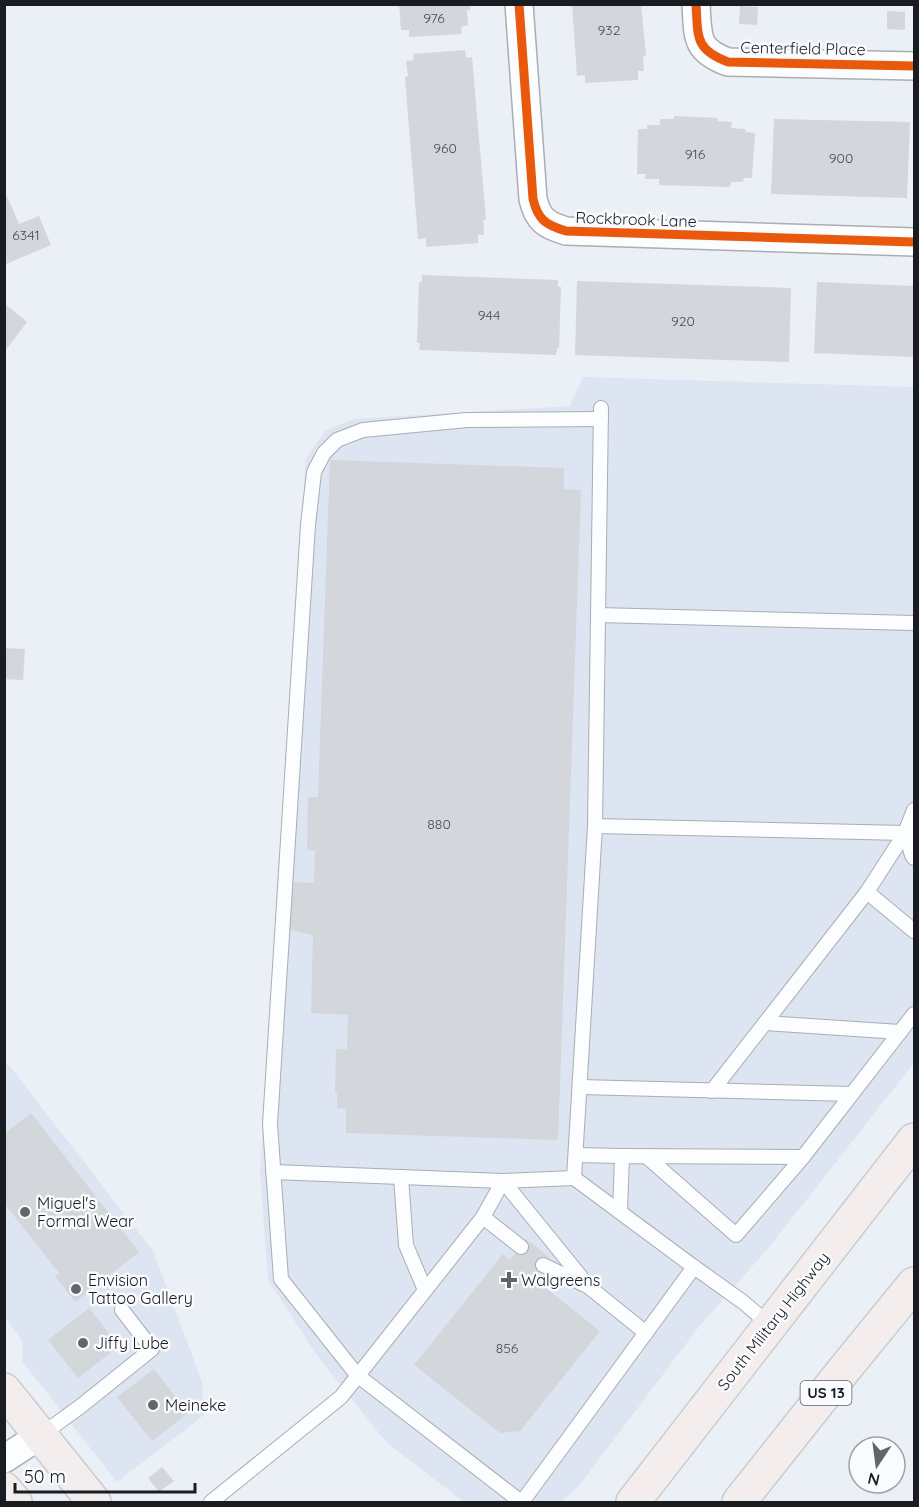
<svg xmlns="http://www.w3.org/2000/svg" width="919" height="1507" font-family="Quicksand,sans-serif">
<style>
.built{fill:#dce5f1}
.building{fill:#d3d6db}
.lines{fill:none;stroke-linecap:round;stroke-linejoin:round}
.service-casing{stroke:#aaadb2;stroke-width:16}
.minor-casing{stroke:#aaadb2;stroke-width:30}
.primary-casing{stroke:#cacccf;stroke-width:36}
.service{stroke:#fcfdfe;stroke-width:14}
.minor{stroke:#fcfdfe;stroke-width:27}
.primary{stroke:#f3eeed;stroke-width:33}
.cycleway-casing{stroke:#fafbfe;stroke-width:13}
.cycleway{stroke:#e8590c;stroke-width:9}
.poi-dot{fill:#62666b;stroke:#fafbfe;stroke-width:2}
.labels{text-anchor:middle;stroke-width:5;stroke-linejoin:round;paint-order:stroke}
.number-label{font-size:14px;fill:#484c50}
.shield{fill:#fafbfe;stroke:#5c5f63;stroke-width:1.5}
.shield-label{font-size:15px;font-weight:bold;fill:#191c20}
.street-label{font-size:16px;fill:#191c20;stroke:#fafbfe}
.poi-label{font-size:16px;fill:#191c20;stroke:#fafbfe;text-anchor:start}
</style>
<rect width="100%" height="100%" fill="#ebf0f6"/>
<g class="built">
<path d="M583,377L914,387V1063L770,1246L698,1328L579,1486L561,1502H464L387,1443L316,1354L268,1280L260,1173L306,458L326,430L354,419L570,406Z"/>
<path d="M4,1059L153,1251L202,1382L204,1415L117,1482L22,1361L23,1342L5,1318Z"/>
</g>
<g class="building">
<path d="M399,4H470V10H467L468,25L461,27L462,34L409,37V30H401Z"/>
<path d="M572,4H641L646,56H643L644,71H638V80L585,83V75L577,76Z"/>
<path d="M740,6L758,7L757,25L739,24Z"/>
<path d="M887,11L905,12V30L887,29Z"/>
<path d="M465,50L466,58L472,57L486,220H483L484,235H478V243L426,247V238L418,239L405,77L408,76L406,61L414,60L413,54Z"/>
<path d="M674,116L718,118L717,121L732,122L731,128L745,129L746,132L755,133L752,178H744L743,182H731L730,187L659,185V179H645L646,174H637L638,129H647V125H660V119H674Z"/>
<path d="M774,119L910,122L907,198L771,194Z"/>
<path d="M7,196L19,224L39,216L51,245L4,265V197Z"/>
<path d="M422,275L558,280V287H561L559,348H557L556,355L419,350L420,343H417L419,282H422Z"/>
<path d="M577,281L791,288L789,362L575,355Z"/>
<path d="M817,282L914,286V357L814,353Z"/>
<path d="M5,304L27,322L5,351Z"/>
<path d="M330,460L564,468V489L581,490L558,1140L346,1133V1109L337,1108V1093H335L336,1049H347L348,1015L311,1013L313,935L286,929L287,882L314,883L315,851L307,850L308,797H318Z"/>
<path d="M4,648L25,649L23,680L4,679Z"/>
<path d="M31,1113L139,1252L75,1302L55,1276L59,1273L4,1203V1134Z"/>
<path d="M526,1239L549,1257L533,1278L600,1331L520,1431L500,1433L414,1365L503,1254L510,1260Z"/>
<path d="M89,1308L119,1346L78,1378L48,1340Z"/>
<path d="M154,1369L188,1413L152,1441L117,1397Z"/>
<path d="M162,1467L174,1481L159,1492L148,1478Z"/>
</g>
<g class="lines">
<g class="service-casing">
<g id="service">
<path d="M601,408L595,826L574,1178L694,1267L743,1302L770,1325"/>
<path d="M598,615L914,623"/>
<path d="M914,810L905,833L867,892L914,931"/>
<path d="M595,826L905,833"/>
<path d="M908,831L905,833L912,855L914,858"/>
<path d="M765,1023L900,1032"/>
<path d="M580,1087L852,1094"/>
<path d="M712,1091L867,892"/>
<path d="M576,1155L622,1156"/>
<path d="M646,1156L736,1235L803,1157"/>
<path d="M273,1172L503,1181L589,1287L646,1333"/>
<path d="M401,1177L406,1245L425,1290"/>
<path d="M620,1212L622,1156L803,1157L914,1014"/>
<path d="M483,1217L521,1247"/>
<path d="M543,1265L585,1285"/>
<path d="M41,1435L81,1406L152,1349L122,1310"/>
<path d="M211,1502L341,1397L483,1217L503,1181L574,1178"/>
<path d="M521,1502L357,1375L281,1279L270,1124L308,525L314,472L324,453L337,440L363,430L467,420L601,419"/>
<path d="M522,1502L694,1267"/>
</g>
</g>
<g class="minor-casing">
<g id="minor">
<path d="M519,4L533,199C538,220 546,225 566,231L914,242"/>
<path d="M696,4C698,37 695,50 728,62L914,66"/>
<path d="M4,1459L41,1435"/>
</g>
</g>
<g class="primary-casing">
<g id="primary">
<path d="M4,1390L94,1502"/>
<path d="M4,1489L15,1502"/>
<path d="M633,1502L914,1140"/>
<path d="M739,1502L843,1371L914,1284"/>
</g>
</g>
<use href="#service" class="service"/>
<use href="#minor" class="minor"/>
<use href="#primary" class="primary"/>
<g class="cycleway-casing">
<g id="cycleway">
<path d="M519,4L533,199C538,220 546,225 566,231L914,242"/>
<path d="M696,4C698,37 695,50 728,62L914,66"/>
</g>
</g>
<use href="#cycleway" class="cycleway"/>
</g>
<g class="poi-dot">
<circle cx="25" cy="1212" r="6"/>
<path d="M506 1271h6v6h6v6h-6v6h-6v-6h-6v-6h6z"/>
<circle cx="76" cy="1289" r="6"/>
<circle cx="83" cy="1343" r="6"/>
<circle cx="153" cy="1405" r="6"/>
</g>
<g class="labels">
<g class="number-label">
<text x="434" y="23">976</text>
<text x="609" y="35">932</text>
<text x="445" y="153">960</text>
<text x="695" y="159">916</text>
<text x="841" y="163">900</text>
<text x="26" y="240">6341</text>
<text x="489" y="320">944</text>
<text x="683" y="326">920</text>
<text x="439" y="829">880</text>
<text x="507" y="1353">856</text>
</g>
<rect class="shield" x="800.5" y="1381" width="51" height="24" rx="4.5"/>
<g class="shield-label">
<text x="826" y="1398">US 13</text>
</g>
<g class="street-label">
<text transform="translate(803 48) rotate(1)" y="6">Centerfield Place</text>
<text transform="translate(636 219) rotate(2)" y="6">Rockbrook Lane</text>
<text transform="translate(773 1321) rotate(-52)" y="6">South Military Highway</text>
</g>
<g class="poi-label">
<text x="37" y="1209">Miguel's<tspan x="37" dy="18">Formal Wear</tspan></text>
<text x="88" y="1286">Envision<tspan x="88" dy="18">Tattoo Gallery</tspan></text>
<text x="521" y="1286">Walgreens</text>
<text x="95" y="1349">Jiffy Lube</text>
<text x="165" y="1411">Meineke</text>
</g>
</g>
<rect width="919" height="1507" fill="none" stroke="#191c20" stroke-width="12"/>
<g transform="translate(877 1465) rotate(193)"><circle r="28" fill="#fafbfe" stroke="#a0a2a5" stroke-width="1.5"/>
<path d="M0-4.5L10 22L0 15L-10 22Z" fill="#62666b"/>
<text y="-9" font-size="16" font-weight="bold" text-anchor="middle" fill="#191c20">N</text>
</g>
<path d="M15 1483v9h180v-9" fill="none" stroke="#191c20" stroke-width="3"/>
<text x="24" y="1483" font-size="18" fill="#191c20" stroke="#fafbfe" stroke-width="4.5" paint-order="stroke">50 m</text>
</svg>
